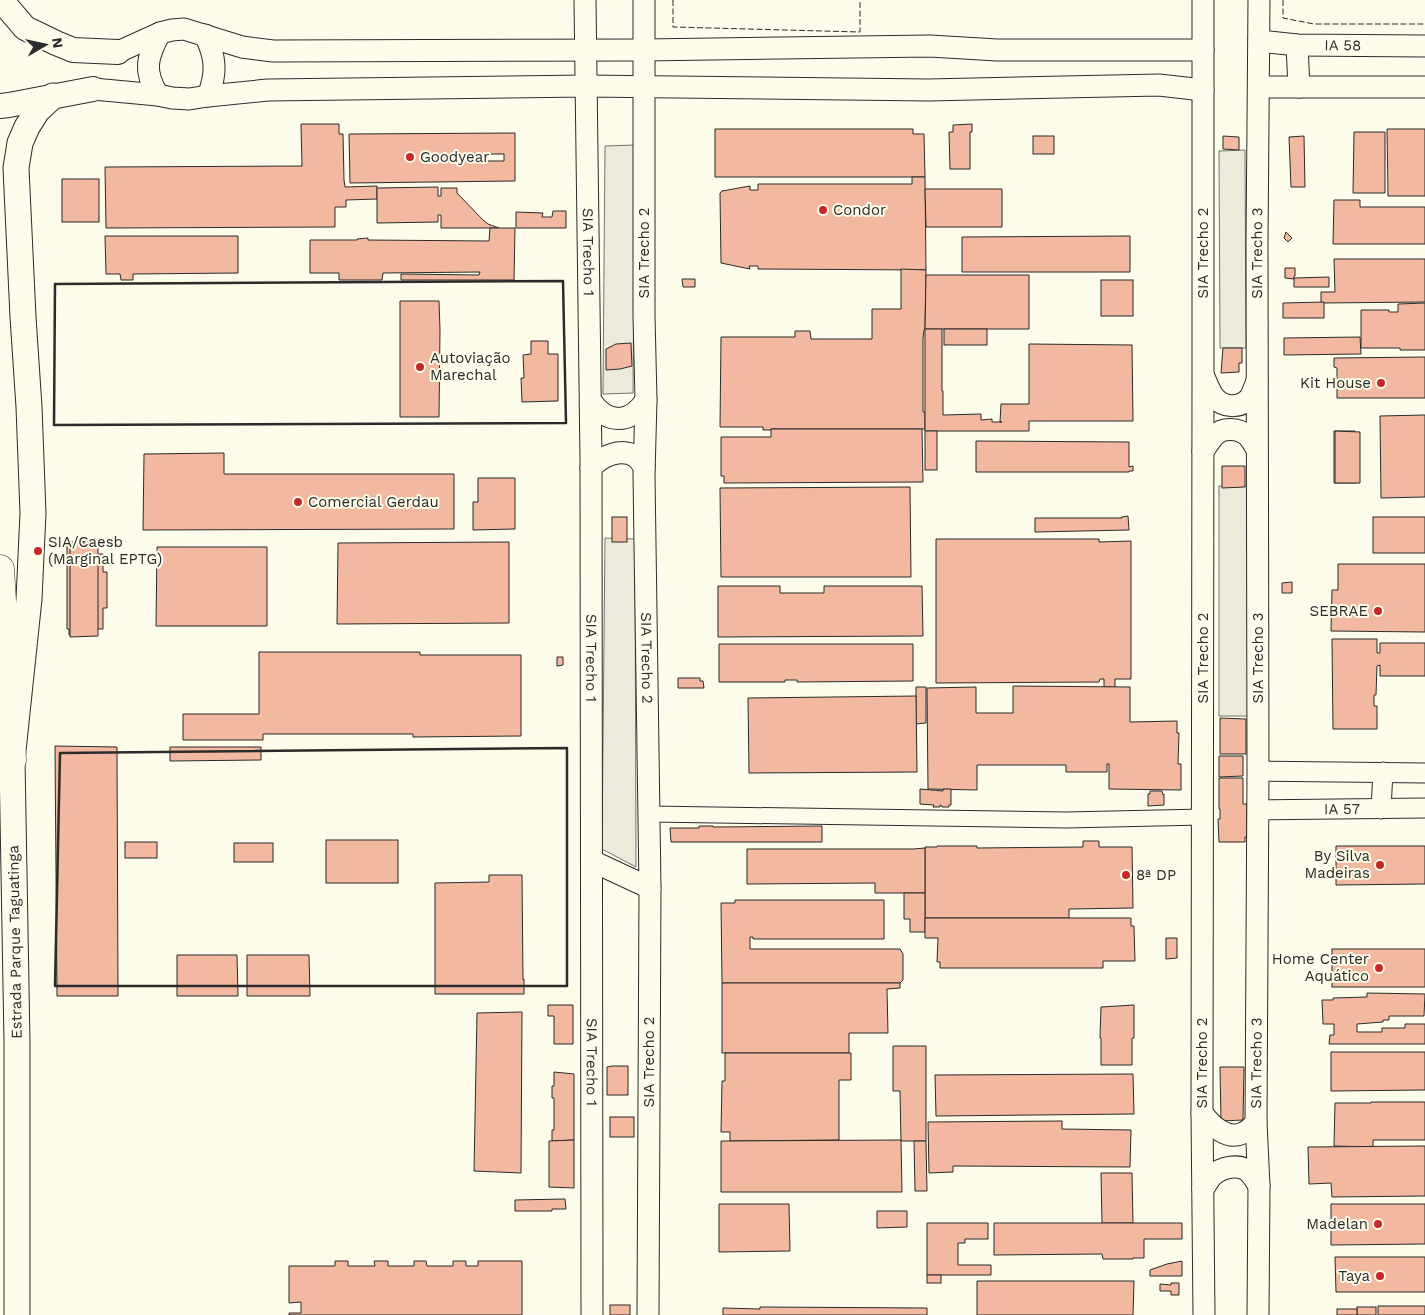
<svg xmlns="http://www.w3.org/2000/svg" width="1425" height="1315" font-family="'Work Sans',sans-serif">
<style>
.parking{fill:#eceadb;stroke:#74746e}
.building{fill:#f2b8a0;stroke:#2b2b2b;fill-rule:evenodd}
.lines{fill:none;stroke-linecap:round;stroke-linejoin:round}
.minor-casing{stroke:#2b2b2b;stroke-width:17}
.tertiary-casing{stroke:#2b2b2b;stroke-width:21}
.secondary-casing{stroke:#2b2b2b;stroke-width:23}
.primary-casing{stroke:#2b2b2b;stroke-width:26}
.trunk-casing{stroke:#2b2b2b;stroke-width:27}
.motorway-casing{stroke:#2b2b2b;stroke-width:29}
.minor{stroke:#fdfbea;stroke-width:15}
.tertiary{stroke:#fdfbea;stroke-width:19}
.secondary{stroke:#fdfbea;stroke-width:21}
.primary{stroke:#fdfbea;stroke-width:24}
.trunk{stroke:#fdfbea;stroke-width:25}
.motorway{stroke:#fdfbea;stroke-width:28}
.fence{stroke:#2b2b2b;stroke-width:1;stroke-dasharray:6 2.5;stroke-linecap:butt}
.wall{stroke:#2b2b2b;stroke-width:2.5}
.poi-dot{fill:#c62828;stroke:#fdfbea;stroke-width:2}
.labels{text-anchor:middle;stroke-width:4;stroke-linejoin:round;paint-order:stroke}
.street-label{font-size:15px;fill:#2b2b2b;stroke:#fdfbea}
.poi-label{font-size:15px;fill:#2b2b2b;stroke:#fdfbea;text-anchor:start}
</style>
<rect width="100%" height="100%" fill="#fdfbea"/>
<g class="parking">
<path d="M635,145L633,393L603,394L605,146Z"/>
<path d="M1245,150L1246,348H1220L1219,151Z"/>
<rect x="1219" y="486" width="29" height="230"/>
<path d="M605,538L635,539L636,867L602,849Z"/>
</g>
<g class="building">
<path d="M301,124H339V134H343L344,180L345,187L377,186V199L346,200V207H335V227L106,228L105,167L302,166Z"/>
<path d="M972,124V132H970V169H950L949,132H953V125Z"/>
<path d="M715,129H913V134H924L925,177H715Z"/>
<path d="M1387,129H1425V196H1388Z"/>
<path d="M1354,132H1385V193H1353Z"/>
<path d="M515,133V181L350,183L349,134ZM471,154H504V161H472Z"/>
<rect x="1033" y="136" width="21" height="18"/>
<path d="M1223,136L1239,137V150L1223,149Z"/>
<path d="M1304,136L1305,187H1291L1289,137Z"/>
<path d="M912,177H925L926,270L758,269V266H749L750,269L721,263L720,193L722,191L750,186V190H758V184H912Z"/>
<rect x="62" y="179" width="37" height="43"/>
<path d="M438,187V196H441V188H457V193L483,220L488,224L499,228H441V215H438V222L377,223V188Z"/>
<path d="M925,189H1002V227H926Z"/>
<path d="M1334,200H1360V207H1425V244H1333Z"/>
<path d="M553,211H566V228H516V212L543,213L542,217H552Z"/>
<path d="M490,228H515L514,280H401V274L479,275L480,272L383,273L382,280H339V273H310V240H357V239L368,238V240L489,241Z"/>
<path d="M1286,232L1292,238L1288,242L1284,238Z"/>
<path d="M105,236H238V273L133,274V280H121L120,274H106Z"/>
<path d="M1130,236V272H962V237Z"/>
<path d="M1334,259H1425V302L1321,303V292H1335Z"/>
<path d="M1285,268H1295V276H1294V279L1285,278Z"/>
<path d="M901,269L926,270L925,329L924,330L923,339V412H925V429H771V430H763V427H720L721,337H795V331H810L811,339H872V309H901Z"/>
<path d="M926,275H1029V329H925Z"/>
<path d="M1329,277V287H1294V278Z"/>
<path d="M682,279H695V287H683Z"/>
<rect x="1101" y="280" width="32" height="36"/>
<path d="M400,301H439L440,330L439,417H400Z"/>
<path d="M1324,302V318H1283V303Z"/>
<path d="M1425,303V350H1400V348H1361V310H1389V312H1398V304Z"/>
<path d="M925,329H942V391H943V415L981,414V420L992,419V422H1002H1000L1001,404H1029V344L1132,345L1133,421H1029V431H925Z"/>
<rect x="944" y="329" width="43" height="16"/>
<path d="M1360,337L1361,354L1284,355V338Z"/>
<path d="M531,341H548V354H558V401L522,402L521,378H524L523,355L531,354Z"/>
<path d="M631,343L632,366L620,369L606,370V349L616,344Z"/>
<path d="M1223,348H1242V363H1239V372L1221,373Z"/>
<path d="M1425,357V398H1337V368L1334,367V358Z"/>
<path d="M1425,415V497L1381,498L1380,416Z"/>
<path d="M771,429H922L923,482L724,483V476H721V437H771Z"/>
<rect x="925" y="431" width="12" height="39"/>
<path d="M1334,431H1355L1356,483H1334Z"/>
<path d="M1335,431L1360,432V483H1335Z"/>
<path d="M976,441L1129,442V467L1133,466V471H1129V472H976Z"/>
<path d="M224,453V474H454V529L143,530L144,454Z"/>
<path d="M1222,466H1245V487L1222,488Z"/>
<path d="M478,478H515V529L473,530V502H478Z"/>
<path d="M910,487L911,577H721L720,488Z"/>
<path d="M1128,516L1129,530L1035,532V518H1122V517Z"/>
<rect x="612" y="517" width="15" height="25"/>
<rect x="1373" y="517" width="52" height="36"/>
<path d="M936,539H1099V542L1131,541V679H1115V687H1104V679H1100L1099,682L936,683Z"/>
<path d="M96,541V554H103V572H107V608H103V629H95V635H69V629H67V542Z"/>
<path d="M509,542V623L337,624L338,543Z"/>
<path d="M70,543H98V636L70,637Z"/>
<path d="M157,547H267V626H156Z"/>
<path d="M1338,564H1425V632L1331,631L1332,590H1338Z"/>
<path d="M1292,582V593H1282V583Z"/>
<path d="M718,586H780V593H824V586H922L923,636L718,637Z"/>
<path d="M1332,639H1377V653H1380V643H1425V676H1380V665L1377,666L1376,695H1374V706H1377V729H1333Z"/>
<path d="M719,644H913V681L797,682V680H785V682H719Z"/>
<path d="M259,652H420V655H521V736L413,737V734H263V740H183V714H259Z"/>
<path d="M557,657H563V665L557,666Z"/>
<path d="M678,678H700V681H703L704,688H678Z"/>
<path d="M1013,686L1130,687V722L1177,721V733H1179L1178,764H1181V790L1109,789V764H1107V772H1066V765H977V790L928,789L927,688L976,687V713H1013Z"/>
<path d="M916,687H926V723L916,724Z"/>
<path d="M916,696L917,772L749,773L748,698Z"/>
<path d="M1220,718L1246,719V754H1220Z"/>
<path d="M55,746L117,747L118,996H57Z"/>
<path d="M170,747H261V760L170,761Z"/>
<path d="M1219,756H1243V776L1219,777Z"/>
<path d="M1219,778H1243V804H1247V837H1245V842H1219L1218,819H1220V809H1219Z"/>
<path d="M920,789L943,791V789H951V805H949V807H942V806L940,805V807H933L934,805L920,804Z"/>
<path d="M1150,791H1162L1163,795L1164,794V805L1148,806V794H1150Z"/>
<path d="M699,826H713V827L822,826V842H671L670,828H699Z"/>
<rect x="326" y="840" width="72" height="43"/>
<path d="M1083,841H1099V847H1132L1133,908L1069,909V918H925V847H937V846H977V848L1083,847Z"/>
<rect x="125" y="842" width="32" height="16"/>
<rect x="234" y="843" width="39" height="19"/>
<path d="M1336,846H1425V884L1336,885Z"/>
<path d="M925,848V893H875V883L747,884V849H913Z"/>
<path d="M489,875H522L523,980L524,979V994H435V883L489,882Z"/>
<path d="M904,893H925V932H910V919H904Z"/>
<path d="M735,900H884V939H753V937H750V949H900L903,954V980L900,983H722L721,903H735Z"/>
<path d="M925,918H1131V926H1134L1135,961H1103V968H940V962H937L938,938H925Z"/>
<path d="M1166,938H1177V958L1166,959Z"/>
<rect x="1332" y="949" width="93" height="38"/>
<path d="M177,955H237L238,996H177Z"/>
<path d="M247,955H309L310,996H247Z"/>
<path d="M722,983H900V988L887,989L888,1033H849V1053H722Z"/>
<path d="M1367,993L1425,994L1424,1016H1389V1020H1383V1022L1357,1024V1032H1382V1028H1405V1024H1425V1044H1329L1330,1035H1334V1024H1323L1322,1000H1333V998L1367,997Z"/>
<path d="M548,1005H573V1044H554V1016H548Z"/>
<path d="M1134,1005V1038H1132V1065H1101V1038H1100L1101,1007Z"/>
<path d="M522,1012L521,1173L474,1171L477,1013Z"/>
<path d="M893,1046H926V1141H901L900,1091H893Z"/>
<path d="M1331,1052H1425V1090L1331,1091Z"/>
<path d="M725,1053H851V1080H839V1140L730,1141V1132H721L722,1081H725Z"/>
<path d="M612,1066H628V1095H607V1067Z"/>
<path d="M1220,1067H1244L1243,1120L1221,1121Z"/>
<path d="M554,1072L574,1074V1140L552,1141V1130H554V1098H552V1086H554Z"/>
<path d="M1133,1074L1134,1114L936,1116L935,1075Z"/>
<path d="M1371,1102H1425V1140H1373V1147L1334,1146L1335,1103H1371Z"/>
<rect x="610" y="1117" width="24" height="20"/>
<path d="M1062,1121V1129L1131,1130L1130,1167L953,1166V1172L929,1173L928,1122Z"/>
<path d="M574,1140V1188L549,1187V1141Z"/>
<path d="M901,1140L902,1192H721V1141Z"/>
<path d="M914,1141H926L927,1191H915Z"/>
<path d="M1425,1146V1196L1332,1197L1331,1183L1309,1184L1308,1147Z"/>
<path d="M1101,1173H1132L1133,1223H1102Z"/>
<path d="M565,1199L566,1209H552V1211H515V1200Z"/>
<path d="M719,1204H789L790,1251L719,1252Z"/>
<path d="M1331,1204H1425V1244L1331,1245Z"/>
<path d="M877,1211H907V1227L877,1228Z"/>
<path d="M927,1223H988V1239H965V1243H958V1265H991V1275H927Z"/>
<path d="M994,1223H1182V1239H1144V1258H1133V1259H1103L1102,1254L994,1255Z"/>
<path d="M1335,1257H1425V1292H1336Z"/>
<path d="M335,1261H348V1266H375L374,1261H388V1266H414V1261H426L427,1266H453V1261H466V1266H478V1261H522V1315H289V1313H301V1302L289,1303V1266H335Z"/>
<path d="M1182,1261V1276H1150V1270L1167,1264Z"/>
<rect x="927" y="1275" width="14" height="8"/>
<path d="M977,1281H1134L1133,1315H977Z"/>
<path d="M1171,1283H1179V1295H1171V1291H1160V1284L1171,1285Z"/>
<rect x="610" y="1305" width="20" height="10"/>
<rect x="1378" y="1306" width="47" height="9"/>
<path d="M760,1307L927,1308V1315H723V1308L760,1309Z"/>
<rect x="1357" y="1307" width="19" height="8"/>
<rect x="1337" y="1309" width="20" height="6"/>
</g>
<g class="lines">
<g class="minor-casing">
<path id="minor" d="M650,814L1066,820L1203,817"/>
</g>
<g class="tertiary-casing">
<g id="tertiary">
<path d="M1258,771L1425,773"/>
<path d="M1381,809L1383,772"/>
<path id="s1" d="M1258,810L1425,808"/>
</g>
</g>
<g class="secondary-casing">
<g id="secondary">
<path id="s2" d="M585,0L591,459L592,1315"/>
<path id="s3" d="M644,0V316L646,400L644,475L650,888L648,1315"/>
<path d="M1203,0V377L1202,1113L1204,1315"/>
<path d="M205,35C216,57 217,73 208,96"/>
<path id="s4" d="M1259,41L1297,45L1425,46"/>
<path d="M1297,45L1299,87"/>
<path d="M118,52L160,33L172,30L184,29L242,47L273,51L644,50L930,46L997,50H1203"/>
<path d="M1259,87H1425"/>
<path d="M93,89L158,95L172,98L189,99L208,96L268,90L586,86L929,90L1159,85L1203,90"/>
<path d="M158,95C143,71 147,57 160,33"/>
<path d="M1204,377C1207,383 1210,393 1215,398C1225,409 1243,408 1251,396C1253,391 1255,386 1257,381"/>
<path d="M591,401C607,424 630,425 646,400"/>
<path d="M1203,451C1207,446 1210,440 1215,435C1223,427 1239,428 1248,436C1251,439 1254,445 1257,449"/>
<path d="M591,468C601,456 622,447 636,457C639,459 642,464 644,467"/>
<path d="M592,861L650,888"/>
<path d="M1202,1113C1211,1125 1227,1141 1243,1133C1248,1131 1253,1126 1256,1122"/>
<path d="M1203,1189C1206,1185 1209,1179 1212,1176C1221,1167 1240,1163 1249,1172C1253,1176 1256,1181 1259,1186"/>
<path id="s5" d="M1258,1315L1259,1186L1256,1122L1258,771L1257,243L1259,0"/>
</g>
</g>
<g class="primary-casing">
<g id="primary">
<path d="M1,0L25,28L56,43L73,50L118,52"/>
<path d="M0,106L9,105L93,89"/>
</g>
</g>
<g class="trunk-casing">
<path id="trunk" d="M17,1315V1043L12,760L29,599L33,513L29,407L23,317L16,168L20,143L27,127L37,111L53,96"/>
</g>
<g class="motorway-casing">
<path id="motorway" d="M0,569L12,760"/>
</g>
<use href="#minor" class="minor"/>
<use href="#tertiary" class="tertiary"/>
<use href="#secondary" class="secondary"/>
<use href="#primary" class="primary"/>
<use href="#trunk" class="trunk"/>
<use href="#motorway" class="motorway"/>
<g class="fence">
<path d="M673,0V27L860,32V0"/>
<path d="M1283,0V18L1314,24H1425"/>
</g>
<g class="wall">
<path d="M563,281L566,423L54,425L55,284Z"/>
<path d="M567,748V986H55L60,753Z"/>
</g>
</g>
<g class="poi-dot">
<circle cx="410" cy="157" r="5"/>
<circle cx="823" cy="210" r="5"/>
<circle cx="420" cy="367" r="5"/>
<circle cx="1381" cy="383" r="5"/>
<circle cx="298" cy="502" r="5"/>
<circle cx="38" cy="551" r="5"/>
<circle cx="1378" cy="611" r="5"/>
<circle cx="1380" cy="865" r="5"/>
<circle cx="1126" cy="875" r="5"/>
<circle cx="1379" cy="968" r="5"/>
<circle cx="1378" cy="1224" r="5"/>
<circle cx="1380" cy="1276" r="5"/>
</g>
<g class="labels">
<g class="street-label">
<text dy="5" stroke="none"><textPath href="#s4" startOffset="84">IA 58</textPath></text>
<text dy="5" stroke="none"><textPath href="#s2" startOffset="252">SIA Trecho 1</textPath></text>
<text transform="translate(644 253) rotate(-90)" y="5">SIA Trecho 2</text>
<text transform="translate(1203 253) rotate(-90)" y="5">SIA Trecho 2</text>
<text dy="5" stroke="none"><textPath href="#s5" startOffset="1062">SIA Trecho 3</textPath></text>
<text dy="5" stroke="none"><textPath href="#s2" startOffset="658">SIA Trecho 1</textPath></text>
<text dy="5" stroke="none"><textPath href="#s3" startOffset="658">SIA Trecho 2</textPath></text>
<text transform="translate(1203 658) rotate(-90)" y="5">SIA Trecho 2</text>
<text transform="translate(1258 658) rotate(-90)" y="5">SIA Trecho 3</text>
<text dy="5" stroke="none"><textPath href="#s1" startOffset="84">IA 57</textPath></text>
<text transform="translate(15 942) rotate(-91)" y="5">Estrada Parque Taguatinga</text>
<text dy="5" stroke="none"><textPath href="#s2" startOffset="1062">SIA Trecho 1</textPath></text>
<text transform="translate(649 1062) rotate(-90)" y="5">SIA Trecho 2</text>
<text transform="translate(1202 1063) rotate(-90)" y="5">SIA Trecho 2</text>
<text dy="5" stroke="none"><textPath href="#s5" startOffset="252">SIA Trecho 3</textPath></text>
</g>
<g class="poi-label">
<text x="420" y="162">Goodyear</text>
<text x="833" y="215">Condor</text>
<text x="430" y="363">Autoviação<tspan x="430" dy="17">Marechal</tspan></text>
<text x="1371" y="388" text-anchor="end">Kit House</text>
<text x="308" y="507">Comercial Gerdau</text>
<text x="48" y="547">SIA/Caesb<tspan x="48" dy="17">(Marginal EPTG)</tspan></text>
<text x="1368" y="616" text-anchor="end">SEBRAE</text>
<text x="1370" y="861" text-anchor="end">By Silva<tspan x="1370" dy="17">Madeiras</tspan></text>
<text x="1136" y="880">8ª DP</text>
<text x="1369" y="964" text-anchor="end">Home Center<tspan x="1369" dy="17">Aquático</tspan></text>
<text x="1368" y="1229" text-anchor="end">Madelan</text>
<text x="1370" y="1281" text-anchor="end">Taya</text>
</g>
</g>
<g transform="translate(45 45) rotate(81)" stroke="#fdfbea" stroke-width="4" paint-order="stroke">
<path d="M0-4L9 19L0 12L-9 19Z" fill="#2b2b2b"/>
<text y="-8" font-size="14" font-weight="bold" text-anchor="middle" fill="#2b2b2b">N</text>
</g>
</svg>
